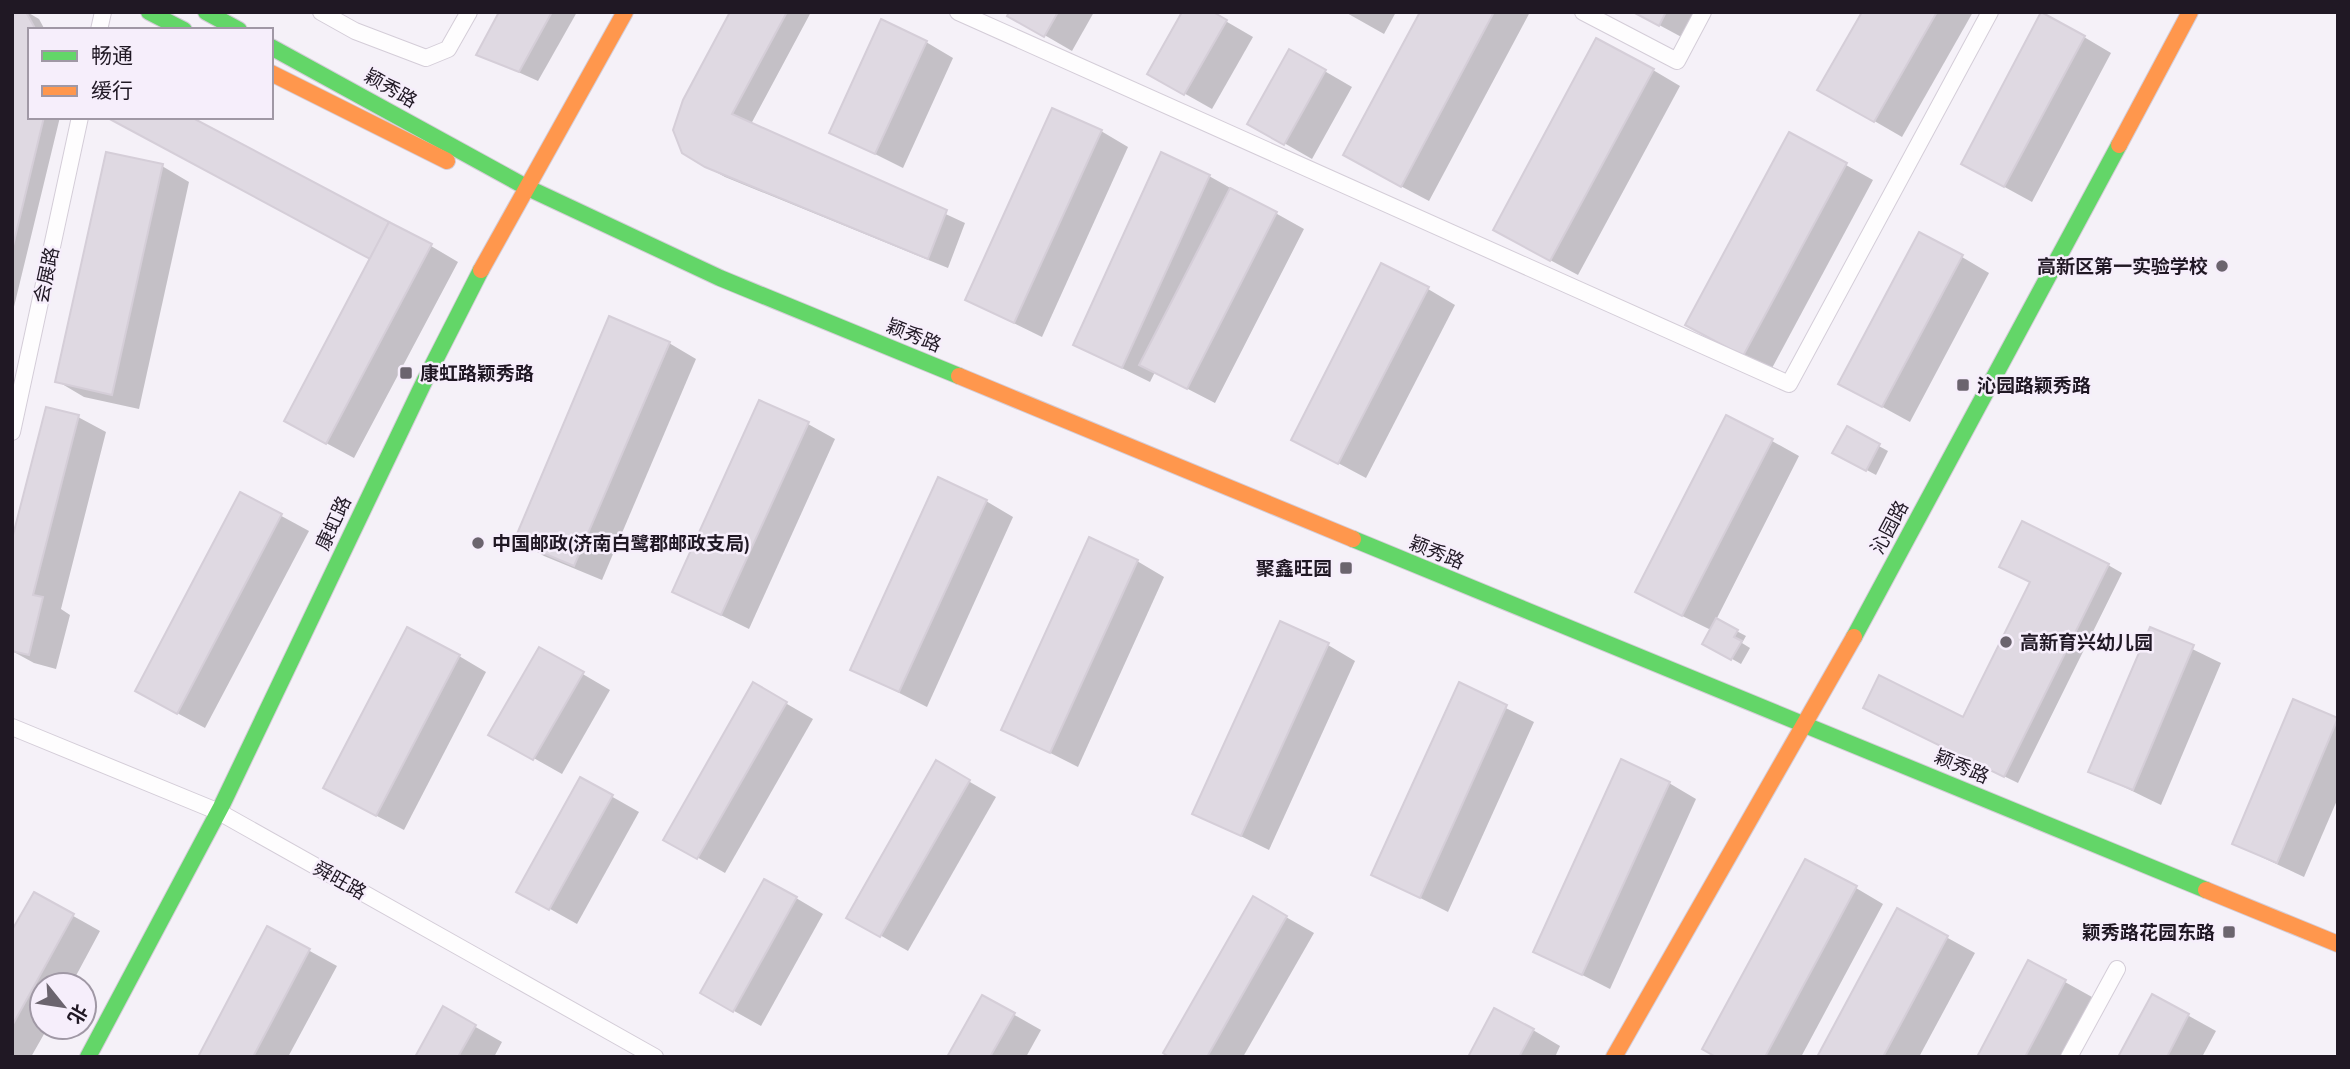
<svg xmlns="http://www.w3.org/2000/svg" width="2350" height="1069" font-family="'PT Sans Narrow','Noto Sans SC',sans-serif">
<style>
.shadow{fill:#0003}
.building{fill:#dfd9e2;stroke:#d5ced8;stroke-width:2}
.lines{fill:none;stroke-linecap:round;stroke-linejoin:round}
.street-casing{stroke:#d4cdd8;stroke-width:18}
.fast-casing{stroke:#d4cdd8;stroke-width:18}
.slow-casing{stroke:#d4cdd8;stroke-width:18}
.street{stroke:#fefdfe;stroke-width:16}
.fast{stroke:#63d668;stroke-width:16}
.slow{stroke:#ff974d;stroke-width:16}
.poi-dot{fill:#6b646e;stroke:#f6eefb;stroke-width:2.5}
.labels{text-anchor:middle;stroke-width:5;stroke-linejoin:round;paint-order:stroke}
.street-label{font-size:19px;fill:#201824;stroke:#f6eefb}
.poi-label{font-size:19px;font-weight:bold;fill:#201824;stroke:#f6eefb;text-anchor:start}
</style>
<rect width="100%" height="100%" fill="#f5f1f8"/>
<g class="shadow">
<path d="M12,12H27L39,19L45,30H30V117H60L12,315Z"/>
<path d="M501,12H577L538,81L478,54Z"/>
<path d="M732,12H811L751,124L965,223L948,268L725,177L705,166Z"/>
<path d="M1011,12H1094L1072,51L1010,15Z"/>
<path d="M1210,12L1253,37L1212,109L1150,74Z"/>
<path d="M1345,12H1396L1384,34Z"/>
<path d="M1422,12H1530L1429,201L1372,171Z"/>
<path d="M1635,12H1702L1687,40Z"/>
<path d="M1864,12H1973L1902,137L1819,89Z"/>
<path d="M2084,37L2111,53L2032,202L1990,179Z"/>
<path d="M926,42L953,58L903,168L831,132Z"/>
<path d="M1290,51L1352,87L1312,159L1249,123Z"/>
<path d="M1653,70L1680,86L1578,275L1522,245Z"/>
<path d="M108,118L431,246L458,262L354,458L313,436L372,259Z"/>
<path d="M1101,131L1128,147L1042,337L967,300Z"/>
<path d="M1846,165L1873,180L1771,370L1715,340Z"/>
<path d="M162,166L189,182L139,409L84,397L57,381Z"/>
<path d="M1209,176L1304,229L1215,403L1155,372L1150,382L1075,345Z"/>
<path d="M1962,257L1989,273L1910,422L1868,399Z"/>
<path d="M1428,289L1455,305L1366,478L1293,439Z"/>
<path d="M669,343L696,359L602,580L544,556L516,540Z"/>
<path d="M78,417L106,432L61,609L70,615L56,669L34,663L12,651Z"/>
<path d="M808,424L835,439L749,629L674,592Z"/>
<path d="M1847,429L1888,451L1876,475L1835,453Z"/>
<path d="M1772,441L1799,456L1716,620L1746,636L1742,643L1750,648L1741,664L1704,643L1711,630L1664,607Z"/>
<path d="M241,494L309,531L205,728L164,706Z"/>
<path d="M986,501L1013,517L927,707L852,669Z"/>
<path d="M1137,561L1164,577L1078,767L1003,729Z"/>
<path d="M2108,565L2122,573L2018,783L1879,715L1964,719L2032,583Z"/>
<path d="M2151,629L2221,663L2161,805L2091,771Z"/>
<path d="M1328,645L1355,661L1269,850L1194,813Z"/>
<path d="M540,649L610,690L562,774L491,734Z"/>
<path d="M459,656L486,672L404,830L352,803Z"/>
<path d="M754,685L813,719L725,873L665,839Z"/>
<path d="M1459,685L1534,722L1448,912L1373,874Z"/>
<path d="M2294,702L2338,720V798L2304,877L2234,844Z"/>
<path d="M937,763L996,797L908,951L848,917Z"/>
<path d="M581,779L639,812L577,924L518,891Z"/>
<path d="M1669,783L1696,799L1610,989L1535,951Z"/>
<path d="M1856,888L1883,904L1801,1057H1719Z"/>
<path d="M34,894L100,931L71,985H42V1027H48L31,1057H12V934Z"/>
<path d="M796,898L823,914L761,1026L702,993Z"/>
<path d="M1254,899L1314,933L1243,1057H1173Z"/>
<path d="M1897,910L1975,953L1919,1057H1819Z"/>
<path d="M268,928L337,966L288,1057H200Z"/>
<path d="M2065,982L2092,997L2061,1057H1979Z"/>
<path d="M2153,996L2216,1031L2202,1057H2120Z"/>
<path d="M983,997L1041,1030L1026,1057H949Z"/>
<path d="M444,1009L502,1042L494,1057H417Z"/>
<path d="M1533,1030L1560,1046L1555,1057H1470Z"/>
</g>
<g class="building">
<path d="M12,12H26L36,30H30V117H44L12,250Z"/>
<path d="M499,12H552L519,72L476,55Z"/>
<path d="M730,12H787L732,114L947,210L928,259L705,167L682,153L673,130L683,100Z"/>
<path d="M1009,12H1058L1044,37L1007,16Z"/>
<path d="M1182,12H1213L1227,20L1184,95L1147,74Z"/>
<path d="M1420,12H1494L1401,187L1343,155Z"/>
<path d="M1633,12H1666L1659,26Z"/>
<path d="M1862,12H1937L1874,122L1817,90Z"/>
<path d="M2041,12L2085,36L2004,187L1961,164Z"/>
<path d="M881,19L927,41L875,154L829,133Z"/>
<path d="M1596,38L1654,69L1550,261L1493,230Z"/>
<path d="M1289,49L1326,70L1284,145L1247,124Z"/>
<path d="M1052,108L1102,130L1014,323L965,300Z"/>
<path d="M106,117H191L389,222L370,259Z"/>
<path d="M1789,132L1847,163L1743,356L1685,325Z"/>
<path d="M106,152L163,164L112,395L55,382Z"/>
<path d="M1161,152L1210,175L1122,368L1073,345Z"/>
<path d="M1230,188L1277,212L1187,389L1139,365Z"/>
<path d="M389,222L432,244L326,444L284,421Z"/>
<path d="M1919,232L1963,255L1882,407L1838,384Z"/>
<path d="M1381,263L1429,287L1338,464L1291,440Z"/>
<path d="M609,316L670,342L574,566L514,541Z"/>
<path d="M759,400L809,422L721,615L672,592Z"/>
<path d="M46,407L79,415L33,595L43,597L29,655L12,651V539Z"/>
<path d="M1726,415L1773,439L1682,616L1635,592Z"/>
<path d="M1847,426L1880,444L1866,471L1832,453Z"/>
<path d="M938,477L987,500L899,692L850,670Z"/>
<path d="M240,492L282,514L177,714L135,691Z"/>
<path d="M2022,521L2109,564L2004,777L1863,708L1879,675L1963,717L2030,582L1999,567Z"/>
<path d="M1089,537L1138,560L1050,753L1001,730Z"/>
<path d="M1716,618L1738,630L1734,637L1742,641L1731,660L1702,644Z"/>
<path d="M1280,621L1329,643L1241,836L1192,814Z"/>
<path d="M407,627L460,655L376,816L323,788Z"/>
<path d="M2150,627L2194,645L2133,790L2088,772Z"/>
<path d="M539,647L584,672L533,760L488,735Z"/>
<path d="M753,682L787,702L697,859L663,840Z"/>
<path d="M1459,682L1507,705L1420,898L1371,875Z"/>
<path d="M2293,699L2338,718L2277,863L2232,844Z"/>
<path d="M1621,759L1670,782L1582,975L1533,952Z"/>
<path d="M936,760L970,780L880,937L846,918Z"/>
<path d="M580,777L613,795L549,910L516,892Z"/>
<path d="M1805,859L1857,886L1765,1057H1716L1702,1049Z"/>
<path d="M764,879L797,897L733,1012L700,993Z"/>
<path d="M34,892L74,914L12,1026V930Z"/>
<path d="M1253,896L1287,916L1207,1057H1169L1163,1053Z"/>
<path d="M1897,908L1948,936L1883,1057H1817Z"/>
<path d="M267,926L310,949L253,1057H198Z"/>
<path d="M2028,960L2066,980L2025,1057H1977Z"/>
<path d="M2152,994L2189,1014L2167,1057H2118Z"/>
<path d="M982,995L1015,1013L990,1057H947Z"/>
<path d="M443,1006L476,1025L458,1057H415Z"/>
<path d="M1494,1008L1534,1029L1519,1057H1468Z"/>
</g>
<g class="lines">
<g class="street-casing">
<g id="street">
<path d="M321,12L355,31L426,58L448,49L469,12"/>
<path d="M958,12L1789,384L1990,12"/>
<path d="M1583,12L1677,61L1703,12"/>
<path d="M99,30L103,12"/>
<path d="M12,432L80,117"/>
<path d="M12,727L219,812L655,1057"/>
<path d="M2069,1057L2117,969"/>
</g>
</g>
<g class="fast-casing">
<g id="fast">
<path d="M149,12L184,30"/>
<path d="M206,12L239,30"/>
<path d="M271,47L526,187L720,278L959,376"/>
<path d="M1353,539L2206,890"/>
<path d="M1854,637L2119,145"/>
<path d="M88,1057L221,807L425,380L481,270"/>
</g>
</g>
<g class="slow-casing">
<g id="slow">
<path d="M271,73L447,161"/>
<path d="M2119,145L2190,12"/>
<path d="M481,270L625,12"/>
<path d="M959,376L1353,539"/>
<path d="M2206,890L2338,944"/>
<path d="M1614,1057L1854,637"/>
</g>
</g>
<use href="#street" class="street"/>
<use href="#fast" class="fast"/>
<use href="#slow" class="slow"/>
</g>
<g class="poi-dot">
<circle cx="2222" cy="266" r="7"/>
<rect x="399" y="366" width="14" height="14" rx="3.5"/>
<rect x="1956" y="378" width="14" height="14" rx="3.5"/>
<circle cx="478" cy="543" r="7"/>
<rect x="1339" y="561" width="14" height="14" rx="3.5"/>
<circle cx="2006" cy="642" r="7"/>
<rect x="2222" y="925" width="14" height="14" rx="3.5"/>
</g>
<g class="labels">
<g class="street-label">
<text transform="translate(391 88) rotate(30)" y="7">颖秀路</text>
<text transform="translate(46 275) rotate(-78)" y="7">会展路</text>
<text transform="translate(914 335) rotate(22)" y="7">颖秀路</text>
<text transform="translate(333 523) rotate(-65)" y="7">康虹路</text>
<text transform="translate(1889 527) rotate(-62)" y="7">沁园路</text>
<text transform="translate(1437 552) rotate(22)" y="7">颖秀路</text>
<text transform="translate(1962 766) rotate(23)" y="7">颖秀路</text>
<text transform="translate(340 880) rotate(29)" y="7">舜旺路</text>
</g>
<g class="poi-label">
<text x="2208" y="273" text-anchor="end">高新区第一实验学校</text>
<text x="420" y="380">康虹路颖秀路</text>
<text x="1977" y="392">沁园路颖秀路</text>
<text x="492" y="550">中国邮政(济南白鹭郡邮政支局)</text>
<text x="1332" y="575" text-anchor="end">聚鑫旺园</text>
<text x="2020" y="649">高新育兴幼儿园</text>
<text x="2215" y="939" text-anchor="end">颖秀路花园东路</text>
</g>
</g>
<rect width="2350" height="1069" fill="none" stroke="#201824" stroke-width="28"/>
<rect x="28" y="28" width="245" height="91" fill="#f6eefb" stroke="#a098a5" stroke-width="2"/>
<rect x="42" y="51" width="35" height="10" fill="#63d668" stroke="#a098a5" stroke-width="2"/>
<text x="91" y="63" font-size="21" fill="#201824">畅通</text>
<rect x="42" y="86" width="35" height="10" fill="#ff974d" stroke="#a098a5" stroke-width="2"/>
<text x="91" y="98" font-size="21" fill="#201824">缓行</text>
<g transform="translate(63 1006) rotate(120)"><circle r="33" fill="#f6eefb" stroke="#a098a5" stroke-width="2"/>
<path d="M0-5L12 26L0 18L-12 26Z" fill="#6b646e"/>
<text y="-10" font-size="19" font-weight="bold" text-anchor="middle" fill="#201824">北</text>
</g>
</svg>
